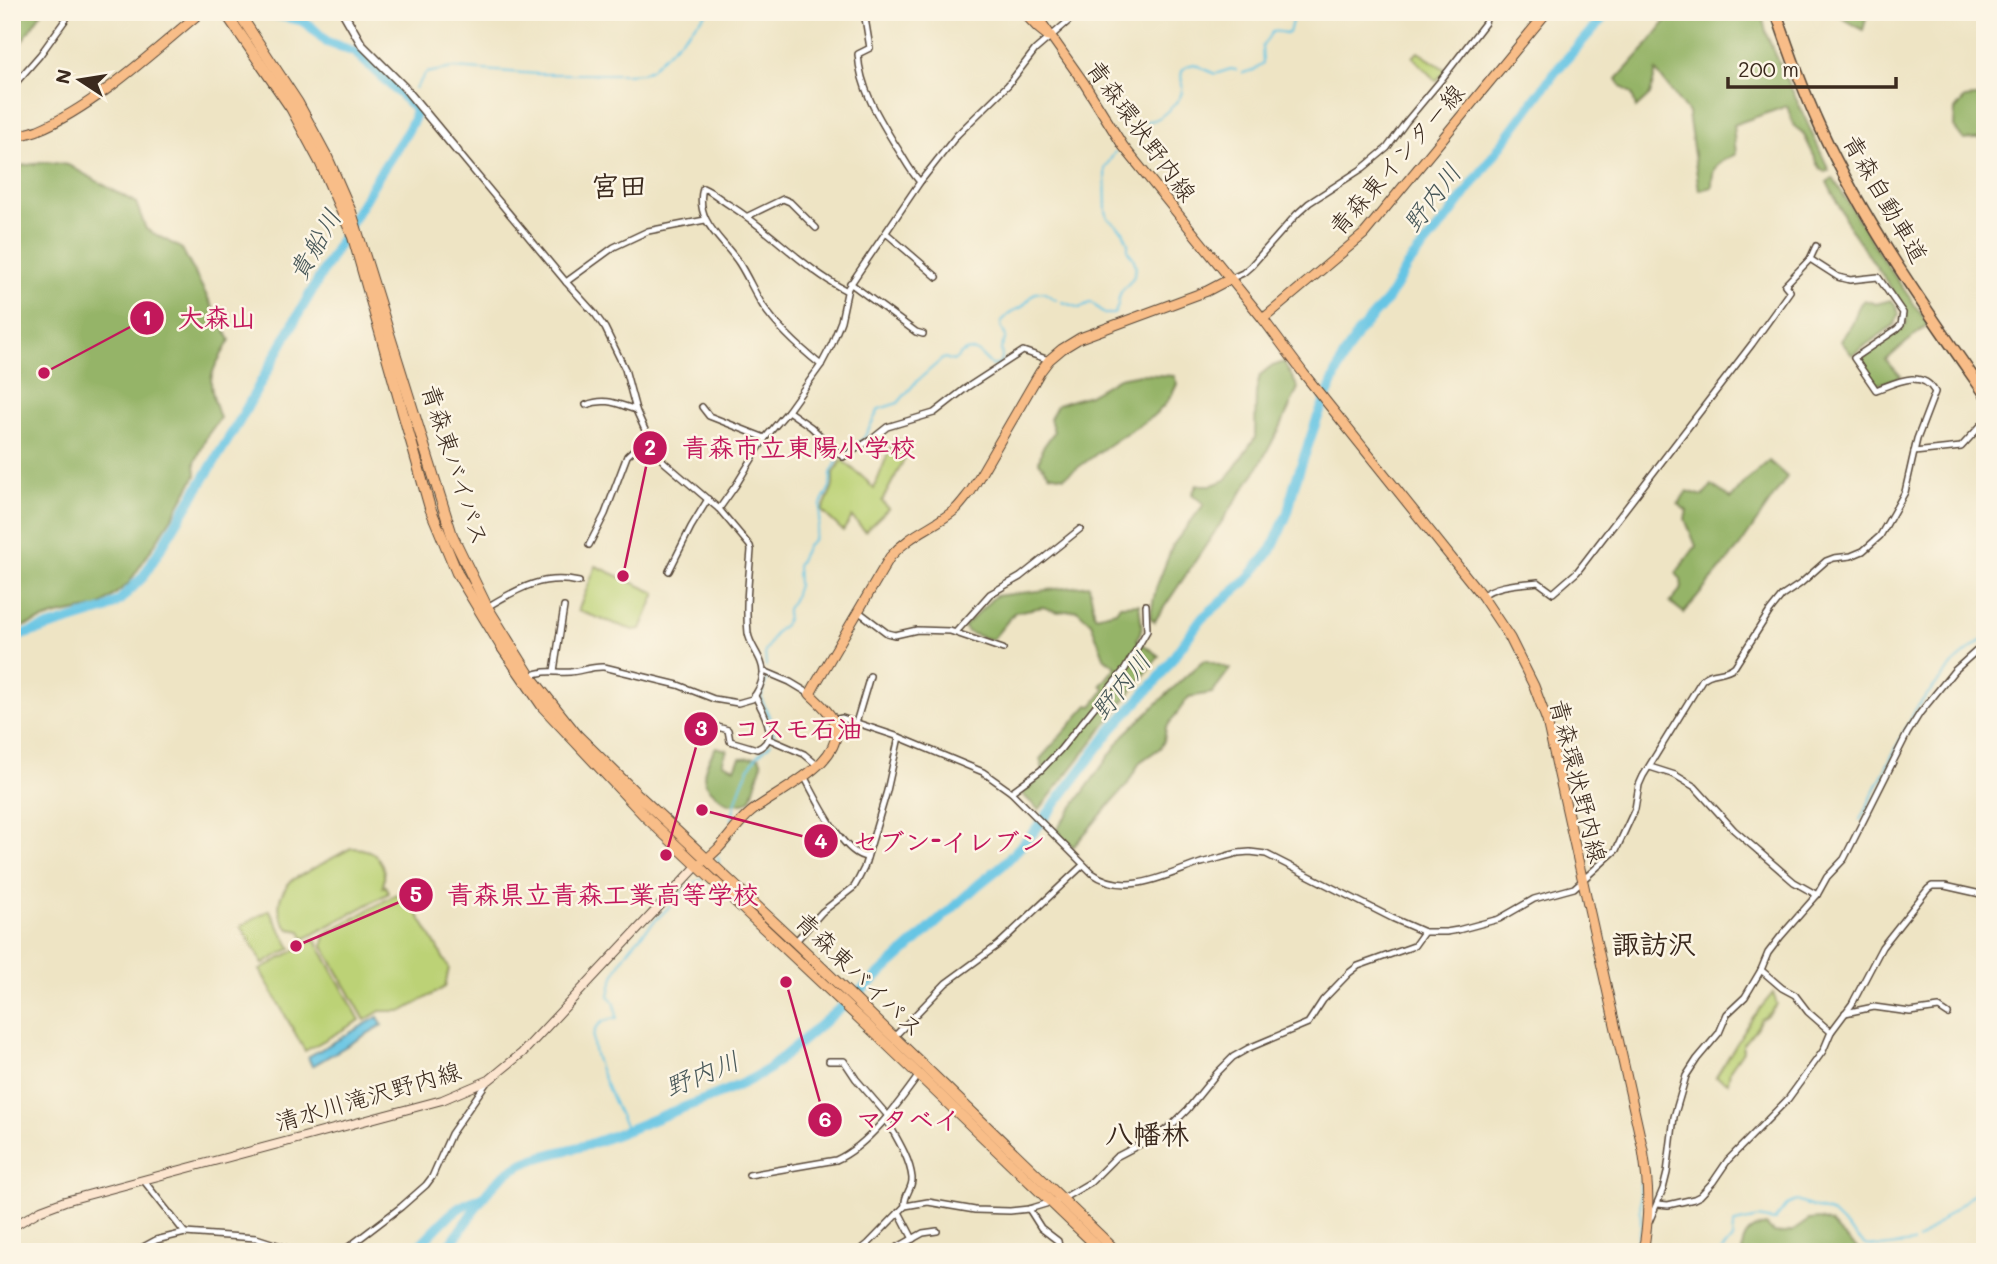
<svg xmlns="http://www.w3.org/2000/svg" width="1997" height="1264" font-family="Mali,'Klee One',sans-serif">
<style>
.green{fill:#bcd276;stroke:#7c7e4a;stroke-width:2}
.forest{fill:#95b467;stroke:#686f42;stroke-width:2}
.water{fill:#66c5e4;stroke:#507881;stroke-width:2}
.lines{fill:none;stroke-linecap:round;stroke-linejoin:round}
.stream{stroke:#66c5e4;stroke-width:2}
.river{stroke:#66c5e4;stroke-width:10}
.minor-casing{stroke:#564637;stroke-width:8}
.tertiary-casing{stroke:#564637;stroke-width:10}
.secondary-casing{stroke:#564637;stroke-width:10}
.primary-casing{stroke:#564637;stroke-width:11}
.trunk-casing{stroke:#564637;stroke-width:12}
.motorway-casing{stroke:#564637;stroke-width:13}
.minor{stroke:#fff;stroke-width:5}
.tertiary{stroke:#fff;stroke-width:7}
.secondary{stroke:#fce5cf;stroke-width:8}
.primary{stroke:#f8bd88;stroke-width:9}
.trunk{stroke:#f8bd88;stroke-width:10}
.motorway{stroke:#f8bd88;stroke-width:10}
.labels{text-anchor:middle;stroke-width:5;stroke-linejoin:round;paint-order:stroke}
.street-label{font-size:24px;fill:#3b2a1e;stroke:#fcf5e5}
.water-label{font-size:26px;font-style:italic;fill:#485859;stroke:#fcf5e5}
.quarter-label{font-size:28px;font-weight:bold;fill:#3b2a1e;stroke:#fcf5e5}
.leader{fill:none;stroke:#c2185b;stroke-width:2.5}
.callout-dot{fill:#c2185b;stroke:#fcf5e5;stroke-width:2.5}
.mark-label{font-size:21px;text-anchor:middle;font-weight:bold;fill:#fff}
.callout-label{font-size:26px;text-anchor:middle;font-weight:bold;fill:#c2185b;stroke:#fcf5e5;stroke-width:5;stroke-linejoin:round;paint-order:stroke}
</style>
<rect width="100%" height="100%" fill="#fcf5e5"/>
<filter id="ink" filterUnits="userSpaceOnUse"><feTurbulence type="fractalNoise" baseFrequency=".0143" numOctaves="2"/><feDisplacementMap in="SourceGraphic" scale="14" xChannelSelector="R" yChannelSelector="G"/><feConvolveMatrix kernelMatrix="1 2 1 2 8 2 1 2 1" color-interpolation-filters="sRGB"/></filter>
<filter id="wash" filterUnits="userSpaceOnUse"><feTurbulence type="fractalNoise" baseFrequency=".00686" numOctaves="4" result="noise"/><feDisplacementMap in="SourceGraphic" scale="28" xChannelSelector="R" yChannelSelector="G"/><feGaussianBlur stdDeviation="1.57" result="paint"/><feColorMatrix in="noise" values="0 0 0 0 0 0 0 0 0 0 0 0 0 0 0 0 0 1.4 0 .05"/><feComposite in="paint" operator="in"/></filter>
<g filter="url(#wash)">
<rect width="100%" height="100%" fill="#eee4c4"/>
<g class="green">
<path d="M1418,52L1446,70L1436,81L1413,57Z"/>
<path d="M896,439L911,447L882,501L888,509L865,531L852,517L843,531L822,511L833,486V474L842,460L865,479L874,489L891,446Z"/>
<path d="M596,566L656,593L641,629L633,630L578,611Z"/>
<path d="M351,848C376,847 388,864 383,887L386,886L389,893L304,939L301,931L289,929C274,913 277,895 292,880Z"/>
<path d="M404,890L449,968L445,987L403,1011H380L365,1020L323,946L325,934Z"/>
<path d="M269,910L291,948L263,964L241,926Z"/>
<path d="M315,939L360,1020L305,1051L260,970Z"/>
<path d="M1773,993L1777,1004L1770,1013L1760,1020L1757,1027L1743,1044V1051L1730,1070L1728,1083L1716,1077L1753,1017Z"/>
</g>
<g class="forest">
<path d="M12,12H42L12,56Z"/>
<path d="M1673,12H1761L1767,36L1829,170L1825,172L1820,168L1803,133L1794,126L1787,106L1733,125L1736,154C1716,164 1712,164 1712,187L1699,190L1688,113L1656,71L1650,95L1636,108L1632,94L1621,86L1617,79L1644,49Z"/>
<path d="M1832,12H1868L1863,30Z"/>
<path d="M1985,96V138L1964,140L1954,127L1955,110L1965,98Z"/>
<path d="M47,162L68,165L136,203L146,229L182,249L230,340C209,377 205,376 220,418L207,436L195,463L196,475L173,516L129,583L99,607L57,615L12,630V165L20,166Z"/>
<path d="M1833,178L1882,258L1928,324L1886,360L1901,376L1877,385L1861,359L1902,329L1907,322L1905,309L1849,226L1827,182Z"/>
<path d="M1864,300L1876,304L1891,300L1895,304L1899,314L1895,324L1852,355L1841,341C1844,334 1847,332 1851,326C1857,317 1855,307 1864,300Z"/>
<path d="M1284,362L1298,388L1280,428L1256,471L1154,622L1150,617L1156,588L1173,545L1204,504L1192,494L1197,485H1212L1226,480L1255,438L1256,392L1260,375L1270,367Z"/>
<path d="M1140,374L1174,376L1177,384C1164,416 1139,424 1113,442C1097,453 1081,466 1064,477L1049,474L1039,462L1042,449L1054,432L1050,419L1057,405L1089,395L1119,378Z"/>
<path d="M1769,461L1787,477L1740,546L1684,613L1670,602L1682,588L1681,580L1676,573L1696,546L1685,519L1687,511L1678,504L1687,491L1703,496L1712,485L1731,499L1746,481Z"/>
<path d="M1089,585L1095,616L1116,611L1120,605L1139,604L1142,628L1137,640L1159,656L1039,810L1022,794L1044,774L1040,759L1088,705L1092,706L1105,689L1101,685L1116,667L1105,659L1091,623L1077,610L1058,612L1043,607L1015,612L992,640L969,633L964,627L995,596Z"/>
<path d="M1205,660L1230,669L1212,693L1189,697L1166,728L1164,741L1160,748L1140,762L1127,785L1073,847L1055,832L1124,735L1185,677Z"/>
<path d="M716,747L727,750L722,763L735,768L740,758L759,757L762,763L751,799L744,803L729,804C699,784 698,777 716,747Z"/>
<path d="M1820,1219L1830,1223L1859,1250L1864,1252H1742C1742,1235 1750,1228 1766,1225L1774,1233L1782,1234L1793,1231L1809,1220Z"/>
</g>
<path class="water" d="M378,1017L382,1025L312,1066L308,1057Z"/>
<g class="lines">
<g class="stream">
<path d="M1243,73L1254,70L1263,63L1262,47L1272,32C1279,30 1283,34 1289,33L1292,21L1295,17L1305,19L1311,12"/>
<path d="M415,89L426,73L453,68L538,74H626L642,73L651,69L708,12"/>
<path d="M1137,123C1143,121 1148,122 1154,120C1160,119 1177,103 1180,97C1188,84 1171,69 1194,64L1215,74L1231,69L1236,70"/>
<path d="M1062,302L1080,308L1091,302L1104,314H1114C1120,306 1117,299 1121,292C1123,288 1127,286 1129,283C1139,272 1137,261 1128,251V243L1123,231L1108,218L1106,211L1105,168L1115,152"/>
<path d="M846,452L864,438L879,409L898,403L916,382L941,360L945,358L953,361C957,359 959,355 962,353C975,344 984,358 992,366L999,364L1002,358L1001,349L1006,337L1001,326L1002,321L1011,312L1022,307L1035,293L1043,292L1056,300"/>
<path d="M766,666L765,652L776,632L784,625L787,619V609L793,600L798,585L797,566L807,546L813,540L819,523L821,504L830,487L831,473L838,460"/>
<path d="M767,677L761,698L774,728L773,738"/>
<path d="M732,819C735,800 745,770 758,755C762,751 767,748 771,743"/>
<path d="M1860,820L1916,708L1954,663L1985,637"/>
<path d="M718,857L719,863"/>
<path d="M628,1130C619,1116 615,1104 608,1089C599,1067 575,1021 617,1018L615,1004L609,996C614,955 650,927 677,899C681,896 684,890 688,887C691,884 698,882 702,879"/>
<path d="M1918,1240L1985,1184"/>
<path d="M1628,1252L1637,1245L1641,1227L1640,1182"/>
<path d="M1721,1252L1732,1239L1733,1227L1735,1223L1758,1218L1774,1221L1787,1205L1796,1201L1833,1214L1865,1245L1881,1247L1913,1243"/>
</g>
<g class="river">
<path d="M12,638L106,609L120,600L143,577L240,420L298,315L375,181L407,132L414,119L415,111L412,105L355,52L327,42L309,25L300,20L262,12"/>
<path d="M413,1252C433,1234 454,1202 482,1199"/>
<path d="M443,1252C466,1228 481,1191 507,1173C531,1156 559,1153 587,1145C616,1136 644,1123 672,1112C705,1099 739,1088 769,1069L872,981L978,885L1003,865L1033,833L1113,728L1157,680L1201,619L1245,582L1272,549L1288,512L1294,486L1317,419L1343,358L1358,333L1388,299L1407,266L1449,216L1555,72L1608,12"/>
</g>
</g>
</g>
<g filter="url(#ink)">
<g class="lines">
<g class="minor-casing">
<g id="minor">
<path d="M864,12L870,48L858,54C860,88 878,117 896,146C904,158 910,171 920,182"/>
<path d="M12,87L40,55L71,12"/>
<path d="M458,152L566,282L595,314L605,328L625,369L636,410L653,448L664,462L719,509L750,546L751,550C749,578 745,605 748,633C750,647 764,659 763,674C762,683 758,692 752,699L738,703L714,699L678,685L604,667C592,666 582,671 570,672C553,673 547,669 530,676"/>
<path d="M748,216L783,199L790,202L816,228"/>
<path d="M886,233L937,277"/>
<path d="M1230,279L1243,273L1251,266L1297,214L1309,203L1363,168L1387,148L1406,122L1441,80L1485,23L1488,12"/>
<path d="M566,282L614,247L648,231L705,220"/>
<path d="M850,283L916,332L923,334"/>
<path d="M821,365C800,348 778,328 763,306C754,292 748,277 739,263C723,239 694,221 703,188C713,192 721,200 731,206C771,231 804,269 847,291"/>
<path d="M586,405C606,397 617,404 636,410"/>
<path d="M702,407L709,416L765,438"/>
<path d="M788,411L811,427L843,457L872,439L887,427L934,413L966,388L1023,351L1049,360"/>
<path d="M1914,452L1961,447L1985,421"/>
<path d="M719,509L736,485L765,438L788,411L821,365L832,344L841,321L848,288L920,182L957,135L1008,85L1035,50L1079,12"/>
<path d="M589,545L605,514L627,456L647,437"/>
<path d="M669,571L691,527L708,499"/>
<path d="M1482,596C1496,584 1521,584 1538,582L1553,593L1577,572L1752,344L1790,291L1785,285L1810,259"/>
<path d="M487,607C518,589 541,574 579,582"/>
<path d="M858,611L887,633L895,635L917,630L950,631L1003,649"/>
<path d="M956,632L990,594L1020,577L1080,529"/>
<path d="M554,671L564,607"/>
<path d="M764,671L790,682L810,694"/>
<path d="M833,720L842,718L899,737L983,772L1011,792L1092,873C1126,898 1167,874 1201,863C1213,860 1226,856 1238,853L1250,852L1266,854L1392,918L1424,932H1446L1458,930L1499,919L1534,899L1574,888L1616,850L1635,809L1639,785L1643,776L1702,680C1711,670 1724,676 1735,666L1770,611L1782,596L1800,584L1826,561L1834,558L1851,556L1863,551L1880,536L1905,492L1917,439L1935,392C1922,368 1895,383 1876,390L1854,358L1897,329L1901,325L1903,313L1878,277L1850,280L1838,277L1810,259L1816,246"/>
<path d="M856,723L870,676"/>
<path d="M713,735L718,727L728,730L730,741L757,749C781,739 763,712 755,696"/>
<path d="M769,739L804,754L817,765"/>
<path d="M1650,767L1675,775L1695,787L1734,830L1794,882L1817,895"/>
<path d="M804,776C816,797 842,855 867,857"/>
<path d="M1011,792L1041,770L1060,750L1125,669L1147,631L1146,605"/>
<path d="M795,942L822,912L854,887L858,880L864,868L887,791L899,737"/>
<path d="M1761,970L1782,988L1795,995L1808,1012L1831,1032"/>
<path d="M1845,1013L1874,1007L1910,1012L1939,1008L1948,1014"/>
<path d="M894,1037L946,983L998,945L1083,865"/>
<path d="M829,1061H844L856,1079L888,1116"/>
<path d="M886,1119C896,1137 910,1158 912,1178C913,1189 903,1195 905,1206"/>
<path d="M749,1175L836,1160C868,1146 899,1103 919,1075"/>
<path d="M144,1181L185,1233"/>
<path d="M1658,1204L1668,1205L1694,1199L1700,1196L1713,1182L1728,1160L1788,1099L1823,1051L1831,1032L1852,1004L1882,947L1928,889L1932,886H1945L1985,895"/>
<path d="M1029,1209L1041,1228L1058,1241L1060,1252"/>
<path d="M899,1212L913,1239"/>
<path d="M1649,1222L1663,1189L1667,1173L1674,1117L1686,1076L1697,1059L1719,1033L1727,1014L1745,997L1761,970L1768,953L1781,936L1817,895L1827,877L1844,859L1907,734L1920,713L1954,671L1985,643"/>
<path d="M134,1252L156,1240L185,1233L256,1238L299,1252"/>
<path d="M342,1252L401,1207L426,1185L432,1177L451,1134L487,1082"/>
<path d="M858,1252L868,1244L905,1206L928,1202L975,1210L1010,1211L1029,1209L1062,1199L1091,1182L1116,1157L1160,1134L1173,1124L1187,1110L1217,1073L1233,1057L1249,1048L1308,1023L1323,1000L1349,973L1358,966L1414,946L1424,932"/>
<path d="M889,1252L923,1233L937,1231"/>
<path d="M1073,1252L1085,1247L1091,1242"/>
</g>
</g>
<g class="tertiary-casing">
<path id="tertiary" d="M343,12L362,45L404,87L458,152"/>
</g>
<g class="secondary-casing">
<path id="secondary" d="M12,1227L41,1210L65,1201L442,1100L489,1080L522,1053L698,865"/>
</g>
<g class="primary-casing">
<g id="primary">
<path d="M1023,12L1038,28L1048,36"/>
<path d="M1034,12L1084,83L1123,146L1263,319L1304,374L1482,596L1510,638L1534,686L1547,721L1643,1150C1649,1187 1650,1214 1643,1252"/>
<path d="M12,138C21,135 30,133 38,130C94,107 154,51 201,12"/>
<path d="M1263,319L1364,234L1547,12"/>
<path d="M702,862C722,850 733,827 751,812C775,792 855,759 832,718C827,709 817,701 810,694L815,685L890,557C911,533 933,528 956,509C961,504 966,497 971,491L1040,372L1049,360L1062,349L1080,338L1207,291L1230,279"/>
</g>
</g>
<g class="trunk-casing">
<g id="trunk">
<path d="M225,12L291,108L321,164L353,237L430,508L457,573L501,646L543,707L645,816L873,1031L1103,1252"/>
<path d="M238,12L298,103L327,157L351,212L452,535L487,607L530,676L577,735L638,795L795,942L1117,1252"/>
</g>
</g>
<g class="motorway-casing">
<path id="motorway" d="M1776,12C1789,51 1803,90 1820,127C1864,222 1925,308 1985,394"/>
</g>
<use href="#minor" class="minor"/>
<use href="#tertiary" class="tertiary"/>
<use href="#secondary" class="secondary"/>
<use href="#primary" class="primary"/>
<use href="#trunk" class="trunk"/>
<use href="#motorway" class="motorway"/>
</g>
</g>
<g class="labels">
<g class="street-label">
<text transform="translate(1141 131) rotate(54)" y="8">青森環状野内線</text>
<text transform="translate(1397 160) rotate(-49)" y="8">青森東インター線</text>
<text transform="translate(1885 199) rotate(60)" y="8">青森自動車道</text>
<text transform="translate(455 465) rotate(72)" y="8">青森東バイパス</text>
<text transform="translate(1578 781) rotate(76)" y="8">青森環状野内線</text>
<text transform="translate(859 975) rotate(44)" y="8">青森東バイパス</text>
<text transform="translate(368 1097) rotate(-16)" y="8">清水川滝沢野内線</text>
</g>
<g class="water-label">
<text transform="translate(1432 198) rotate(-53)" y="9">野内川</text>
<text transform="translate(315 245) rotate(-60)" y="9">貴船川</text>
<text transform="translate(1121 686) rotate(-51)" y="9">野内川</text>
<text transform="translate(702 1074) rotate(-22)" y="9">野内川</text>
</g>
<g class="quarter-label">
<text x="619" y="196">宮田</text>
<text x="1654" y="954">諏訪沢</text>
<text x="1147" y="1144">八幡林</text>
</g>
</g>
<path class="leader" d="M44 373L147 318M623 576L650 448M666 855L701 729M702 810L821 841M296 946L416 895M786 982L825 1120"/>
<g class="callout-dot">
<circle cx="44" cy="373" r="7"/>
<circle cx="623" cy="576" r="7"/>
<circle cx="666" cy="855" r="7"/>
<circle cx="702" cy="810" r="7"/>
<circle cx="296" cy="946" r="7"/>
<circle cx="786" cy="982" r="7"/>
<circle cx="147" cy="318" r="18"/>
<circle cx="650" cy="448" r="18"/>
<circle cx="701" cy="729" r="18"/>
<circle cx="821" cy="841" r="18"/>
<circle cx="416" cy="895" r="18"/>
<circle cx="825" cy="1120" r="18"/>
</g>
<g class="mark-label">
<text x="147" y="325">1</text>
<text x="650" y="455">2</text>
<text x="701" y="736">3</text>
<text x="821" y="849">4</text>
<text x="416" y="902">5</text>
<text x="825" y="1127">6</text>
</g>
<g class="callout-label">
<text x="217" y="327">大森山</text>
<text x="799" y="457">青森市立東陽小学校</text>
<text x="798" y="738">コスモ石油</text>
<text x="949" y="851">セブン-イレブン</text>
<text x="603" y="904">青森県立青森工業高等学校</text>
<text x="908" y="1129">マタベイ</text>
</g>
<rect width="1997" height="1264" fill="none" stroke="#fcf5e5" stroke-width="42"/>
<g transform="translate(80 80) rotate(282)" stroke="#fcf5e5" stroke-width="5" paint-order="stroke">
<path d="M0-5L12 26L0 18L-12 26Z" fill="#3b2a1e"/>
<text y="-10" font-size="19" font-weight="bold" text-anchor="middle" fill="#3b2a1e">N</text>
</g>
<path d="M1728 77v10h168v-10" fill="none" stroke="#3b2a1e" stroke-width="3.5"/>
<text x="1738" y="77" font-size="21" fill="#3b2a1e" stroke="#fcf5e5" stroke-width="5" paint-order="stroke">200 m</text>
</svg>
